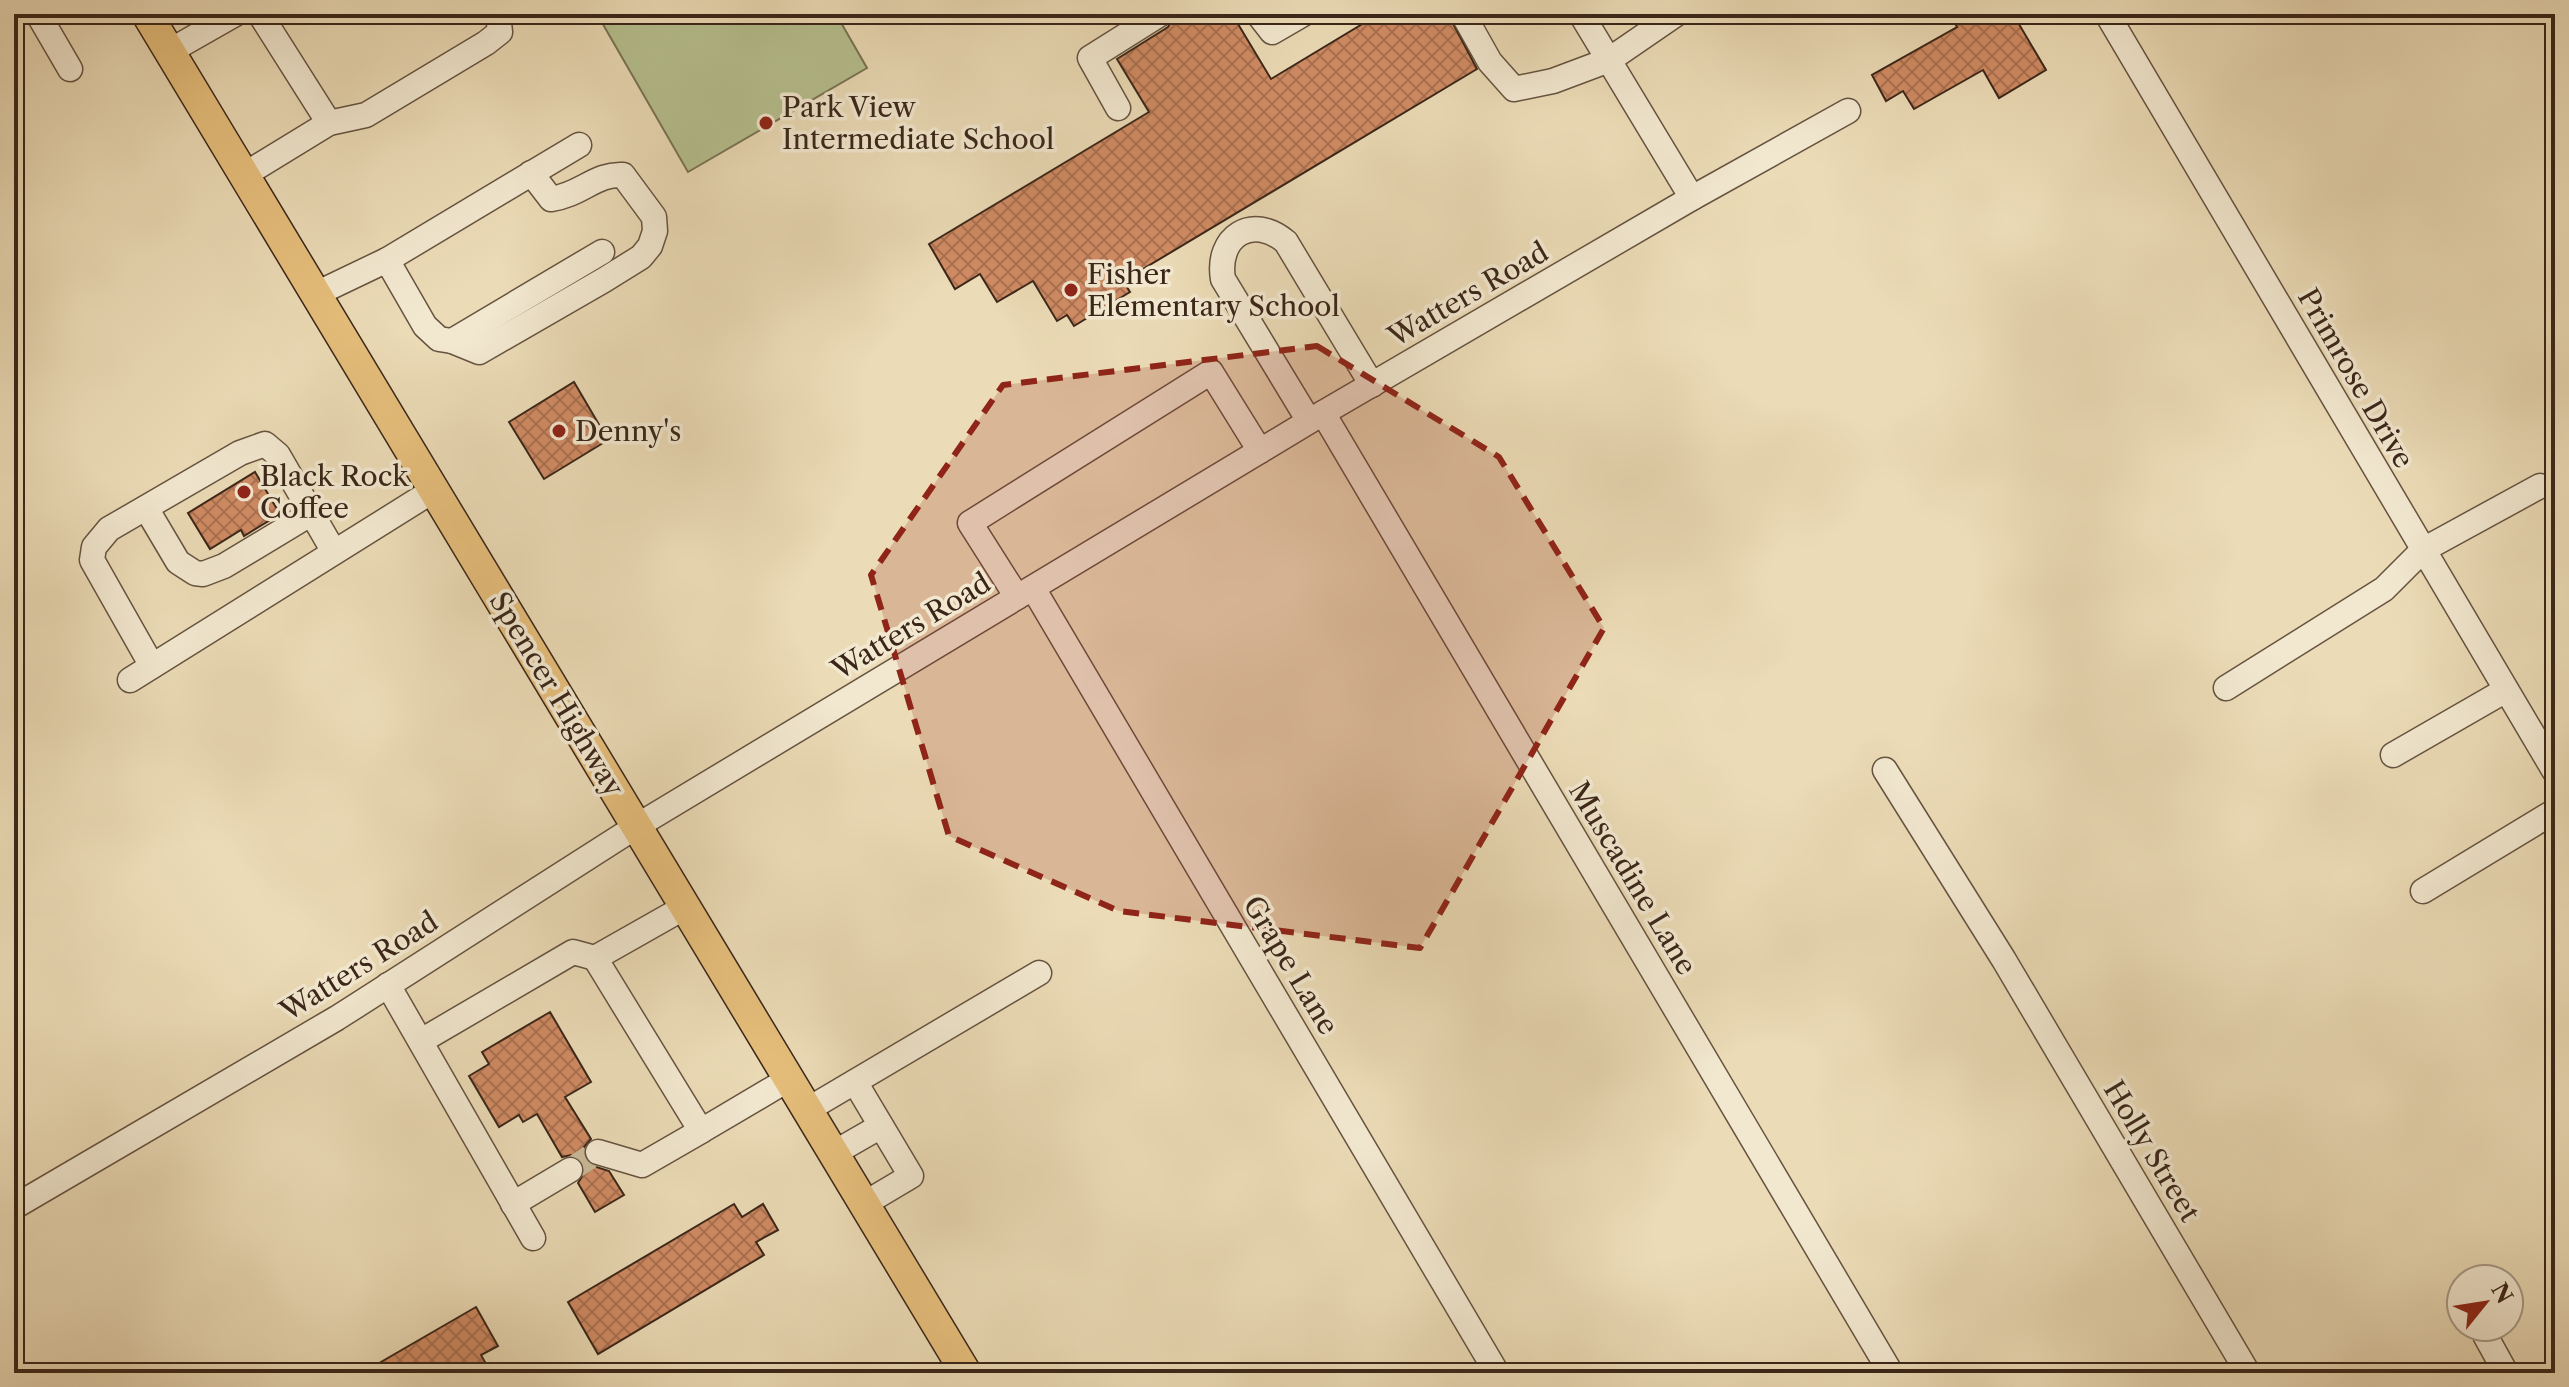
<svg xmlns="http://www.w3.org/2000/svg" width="2569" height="1387" font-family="'Libre Caslon Text',serif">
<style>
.park{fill:#b6c08f;stroke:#787354;stroke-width:2}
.building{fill:url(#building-cross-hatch);stroke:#3a2619;stroke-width:2}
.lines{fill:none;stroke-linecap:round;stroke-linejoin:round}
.minor-tunnel{stroke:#c8b797;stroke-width:24;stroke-dasharray:24 12;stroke-linecap:butt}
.minor-casing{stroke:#665340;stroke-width:27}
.major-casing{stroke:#3a2619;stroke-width:33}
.minor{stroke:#f2e8d0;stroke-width:24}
.major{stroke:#e6be7b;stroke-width:30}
.marked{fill:#8f2418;fill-opacity:0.2;stroke:#8f2418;stroke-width:6;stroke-dasharray:16 10;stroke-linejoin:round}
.poi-dot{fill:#8f2418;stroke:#f2e8d0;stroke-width:3}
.labels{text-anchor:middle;stroke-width:7;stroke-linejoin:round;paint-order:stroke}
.poi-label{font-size:28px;fill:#3a2619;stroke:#f2e8d0;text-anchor:start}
.street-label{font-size:28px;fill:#3a2619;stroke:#f2e8d0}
</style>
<defs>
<pattern id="building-cross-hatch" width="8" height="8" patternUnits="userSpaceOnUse" patternTransform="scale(2)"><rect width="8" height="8" fill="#d08b63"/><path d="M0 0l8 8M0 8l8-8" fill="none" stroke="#aa7151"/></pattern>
</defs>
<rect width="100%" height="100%" fill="#ebdbb6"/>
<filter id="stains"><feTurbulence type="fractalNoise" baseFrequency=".0025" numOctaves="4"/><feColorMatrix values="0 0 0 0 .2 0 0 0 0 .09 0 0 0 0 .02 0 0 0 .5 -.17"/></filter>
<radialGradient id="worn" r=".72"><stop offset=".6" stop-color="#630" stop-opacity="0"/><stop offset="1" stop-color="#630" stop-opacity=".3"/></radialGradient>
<path class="park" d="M597,14H836L867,68L688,172Z"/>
<g class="building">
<path d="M1175,14H1232L1271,79L1379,14H1448L1477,69L1123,281L1130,292L1074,326L1067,315L1057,321L1033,281L997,302L980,274L955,289L929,244L1149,112L1117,59L1168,27Z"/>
<path d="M1950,14H2013L2046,70L1999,98L1983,70L1914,109L1903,91L1886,101L1872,75L1957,27Z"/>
<path d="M574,382L608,440L544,479L509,422Z"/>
<path d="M255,472L280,514L244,536L241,530L210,549L188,513Z"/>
<path d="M550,1012L591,1082L565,1097L591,1139L584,1147V1156L593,1166L609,1171L624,1195L595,1212L578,1183L585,1171L582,1162L571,1155L562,1157L537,1114L523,1122L519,1115L499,1127L469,1076L489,1064L482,1052Z"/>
<path d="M734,1204L742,1217L763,1204L778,1230L756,1242L764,1255L598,1354L568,1302Z"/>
<path d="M476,1307L498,1346L481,1355L491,1373H362Z"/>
</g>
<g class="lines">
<path class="minor-tunnel" d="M570,1170L598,1152"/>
<g class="minor-casing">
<g id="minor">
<path d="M38,14L70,69"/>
<path d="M260,14L329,123"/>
<path d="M1258,14L1272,32L1303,14"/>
<path d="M1463,14L1490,62L1514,89L1553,81L1609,60L1676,14"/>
<path d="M1581,14L1692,198"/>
<path d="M2107,14L2555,772"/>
<path d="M170,51L235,14"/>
<path d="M1118,108L1090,58L1160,14"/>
<path d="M244,175L329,123L366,115L486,43L500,32L498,14"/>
<path d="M387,260L425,326L439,339L452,341L602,252"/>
<path d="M316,294L387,260L579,145"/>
<path d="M452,341L479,352L604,280L641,257L650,246L655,231L654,217L623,175C596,173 581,195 551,199L531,173"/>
<path d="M1323,413L1891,1373"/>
<path d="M1309,421L1223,279C1216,237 1252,213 1286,242L1372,385"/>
<path d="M146,508L178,562L195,573L203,574L224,566L312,513"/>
<path d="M1033,588L1497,1373"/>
<path d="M1017,597L970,523L1211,372L1260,451"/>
<path d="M152,666L92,560L94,547L109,529L240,453L265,444L278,455L334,552"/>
<path d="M130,680L434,490"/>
<path d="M2226,688L2384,589L2423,550L2540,486"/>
<path d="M2393,755L2506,690"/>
<path d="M1885,770L2004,960L2248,1373"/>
<path d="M2423,891L2555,811"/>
<path d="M595,958L701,1131L789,1079"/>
<path d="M388,985L533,1238"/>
<path d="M421,1041L573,952L595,958L685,907"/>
<path d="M855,1082L911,1176L864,1204"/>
<path d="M807,1110L1039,973"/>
<path d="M598,1152L642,1165L701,1131"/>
<path d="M834,1153L881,1126"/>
<path d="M513,1204L570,1170"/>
<path d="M14,1207L337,1018L637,826L1323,413L1692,198L1848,111"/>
<path d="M2485,1335L2506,1373"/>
</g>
</g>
<g class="major-casing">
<path id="major" d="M147,14L966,1373"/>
</g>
<use href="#minor" class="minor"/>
<use href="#major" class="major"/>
</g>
<path class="marked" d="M1317,346L1499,457L1604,628L1420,948L1119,911L949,836L871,575L1003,385Z"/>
<g class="poi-dot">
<circle cx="766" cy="123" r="8"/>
<circle cx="1071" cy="290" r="8"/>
<circle cx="559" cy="431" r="8"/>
<circle cx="244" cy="492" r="8"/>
</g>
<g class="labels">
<g class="poi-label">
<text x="782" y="117">Park View<tspan x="782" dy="32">Intermediate School</tspan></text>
<text x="1087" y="284">Fisher<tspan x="1087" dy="32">Elementary School</tspan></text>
<text x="575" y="441">Denny's</text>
<text x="260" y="486">Black Rock<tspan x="260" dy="32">Coffee</tspan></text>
</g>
<g class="street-label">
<text transform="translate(1468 294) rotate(-30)" y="10">Watters Road</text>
<text transform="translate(2356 378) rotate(60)" y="10">Primrose Drive</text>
<text transform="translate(911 626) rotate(-31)" y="10">Watters Road</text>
<text transform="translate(557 694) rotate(59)" y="10">Spencer Highway</text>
<text transform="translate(1633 878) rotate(59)" y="10">Muscadine Lane</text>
<text transform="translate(1291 965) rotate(59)" y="10">Grape Lane</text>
<text transform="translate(359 966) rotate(-32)" y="10">Watters Road</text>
<text transform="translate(2152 1151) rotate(59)" y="10">Holly Street</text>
</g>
</g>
<rect width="2569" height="1387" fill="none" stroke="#ebdbb6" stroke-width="48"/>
<rect x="16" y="16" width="2537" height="1355" fill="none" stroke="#3a2619" stroke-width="4"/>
<rect x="24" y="24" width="2521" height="1339" fill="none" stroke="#3a2619" stroke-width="2"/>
<g transform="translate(2485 1303) rotate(60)"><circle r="38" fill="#f2e8d0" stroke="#a89a87" stroke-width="2"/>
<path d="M0-6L14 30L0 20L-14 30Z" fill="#8f2418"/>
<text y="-12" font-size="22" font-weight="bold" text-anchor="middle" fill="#3a2619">N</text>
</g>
<rect width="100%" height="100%" filter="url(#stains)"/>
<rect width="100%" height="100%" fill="url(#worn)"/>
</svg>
